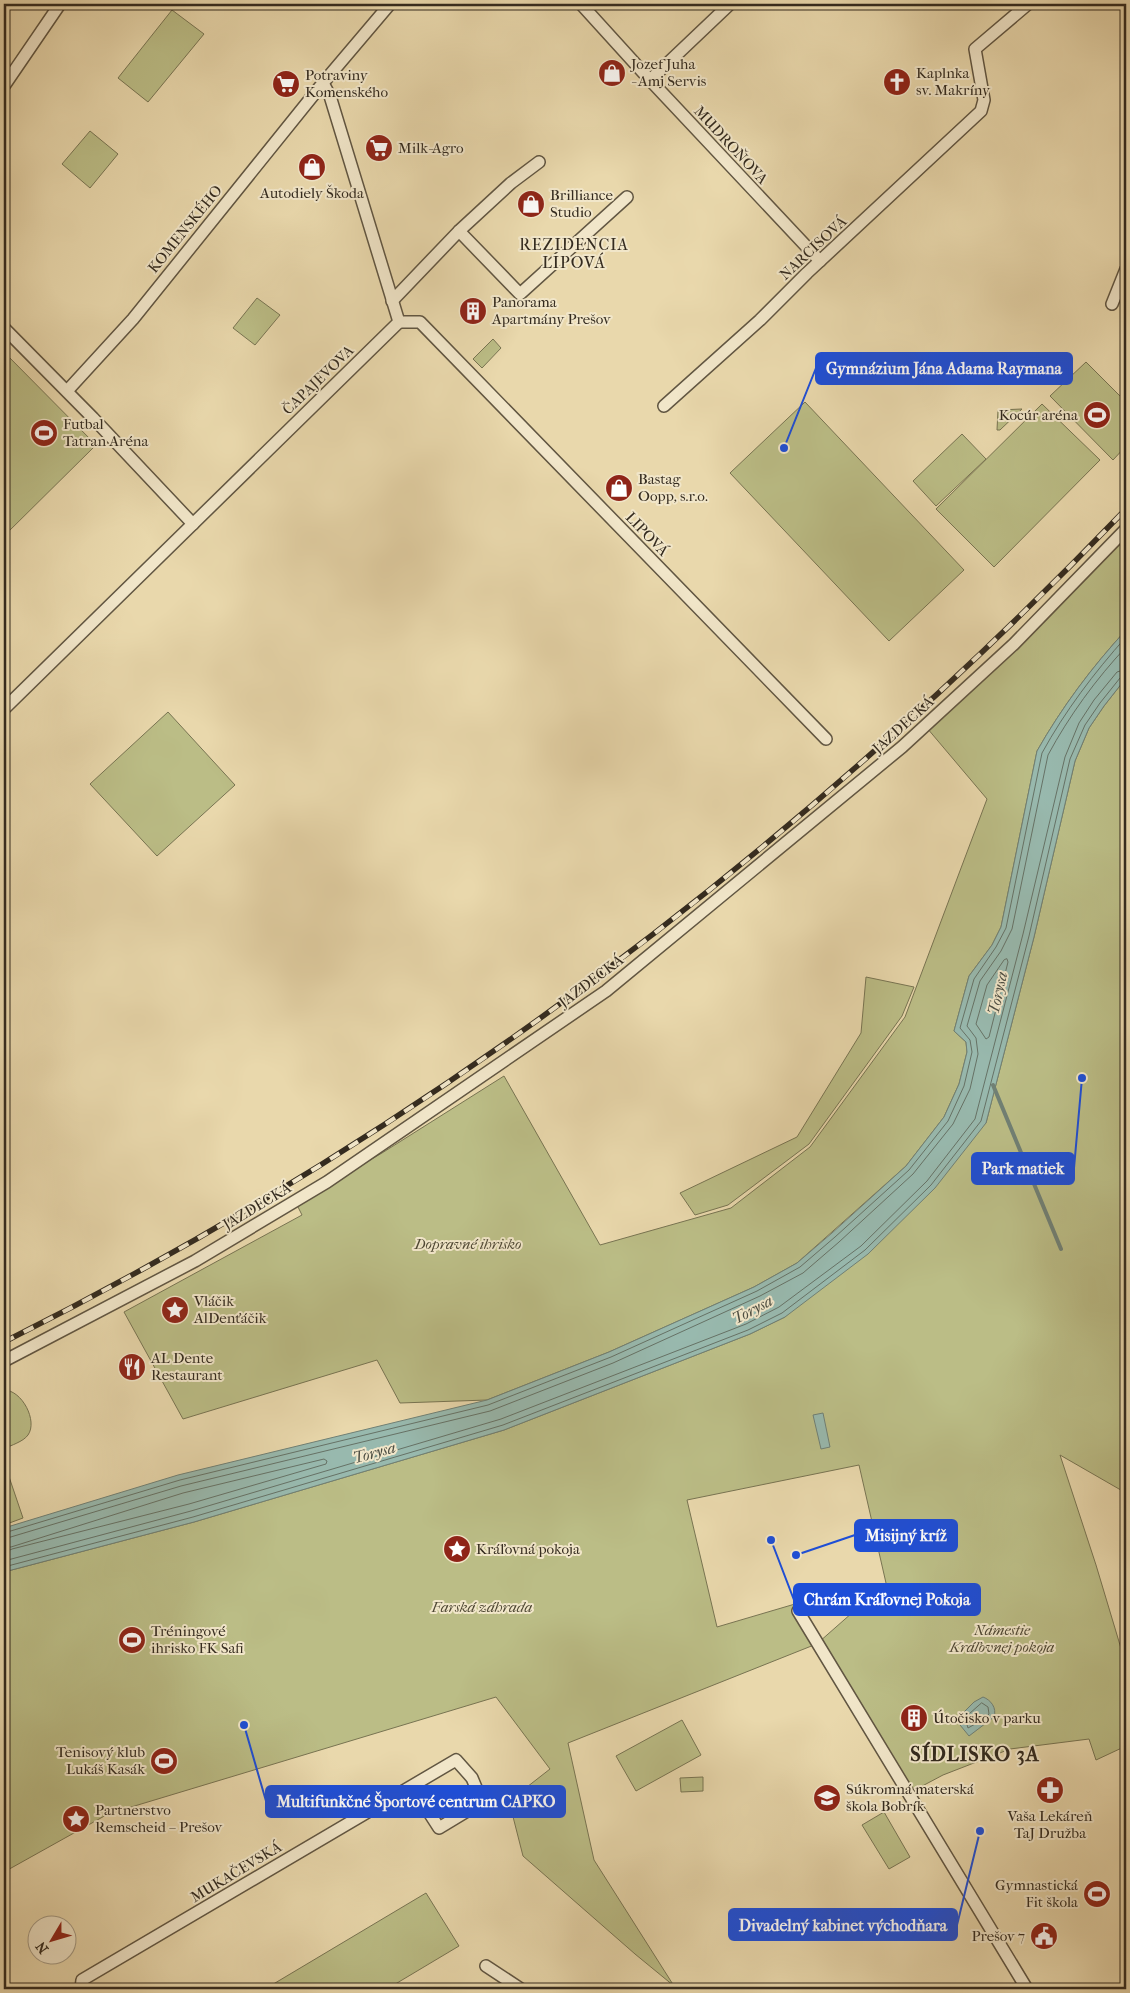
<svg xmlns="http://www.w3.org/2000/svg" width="1130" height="1993" font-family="'IM FELL French Canon',serif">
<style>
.green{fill:#bbbd86;stroke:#787452;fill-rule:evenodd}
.water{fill:#98b9ae;stroke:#708075}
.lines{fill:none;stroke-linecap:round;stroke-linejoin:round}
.shore{stroke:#667266;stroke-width:1}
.stream{stroke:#708075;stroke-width:4}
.street-casing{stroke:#615642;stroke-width:14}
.street{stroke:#f1e6c9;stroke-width:11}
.rail-casing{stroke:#342b1f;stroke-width:5.5}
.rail{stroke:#f1e6c9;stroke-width:4;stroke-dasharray:11;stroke-linecap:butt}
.labels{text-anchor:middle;stroke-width:4;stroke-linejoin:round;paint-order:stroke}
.poi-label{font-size:15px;fill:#342b1f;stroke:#f1e6c9;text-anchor:start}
.street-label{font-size:15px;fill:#342b1f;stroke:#f1e6c9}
.park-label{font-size:15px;font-style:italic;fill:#4f4834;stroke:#f1e6c9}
.neighbourhood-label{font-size:16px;letter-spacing:1px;fill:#342b1f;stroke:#f1e6c9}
.water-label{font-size:16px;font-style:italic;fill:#4d4e43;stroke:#f1e6c9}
.district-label{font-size:20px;font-weight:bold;letter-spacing:1px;fill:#342b1f;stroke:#f1e6c9}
.leader{fill:none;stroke:#1d4ed8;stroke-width:2}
.callout-dot{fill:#1d4ed8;stroke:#f1e6c9;stroke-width:2}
.callout{fill:#1d4ed8;stroke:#1d4ed8;stroke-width:2}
.callout-label{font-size:16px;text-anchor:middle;font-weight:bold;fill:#fff}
</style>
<rect width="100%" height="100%" fill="#e9d8ac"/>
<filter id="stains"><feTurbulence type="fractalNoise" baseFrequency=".004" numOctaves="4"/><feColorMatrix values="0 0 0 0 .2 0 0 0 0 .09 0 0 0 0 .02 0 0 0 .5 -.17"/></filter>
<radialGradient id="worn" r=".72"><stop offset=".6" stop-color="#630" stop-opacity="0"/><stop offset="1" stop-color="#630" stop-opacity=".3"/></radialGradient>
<g class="green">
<path d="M172,10L204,34L148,102L118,78Z"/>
<path d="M90,131L118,154L90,188L62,164Z"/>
<path d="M257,298L280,315L255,345L233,328Z"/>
<path d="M493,339L501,348L482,368L473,359Z"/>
<path d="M4,352L96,445L4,536Z"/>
<path d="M1086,362L1126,402V446L1113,460L1050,396Z"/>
<path d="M805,402L964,570L889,641L730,473Z"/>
<path d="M1042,404L1100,460L994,567L936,509Z"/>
<path d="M1022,409L1000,430H997L998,410Z"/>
<path d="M962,434L986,459L936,506L913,481Z"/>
<path d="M1126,534V630C1092,667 1062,707 1037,751L1001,927L992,945L969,976L954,1031L966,1042L967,1052L959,1084L944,1117L906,1166L797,1263L754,1287L609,1352L487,1400L400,1403L377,1360L183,1419L124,1312L302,1215L296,1203L382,1153L504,1076L600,1245L731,1208L810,1147L905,1017L987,799L927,728Z"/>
<path d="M1126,678V1493L1060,1455L1096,1565L1126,1665V1746L1096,1760L1089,1739L1010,1749L943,1775L911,1792L819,1643L568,1743L594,1860L674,1986L635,1954L523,1856L509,1801L550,1769L496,1697L108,1814L4,1872V1572L194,1522L504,1430L750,1334L785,1317L986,1123L1034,937L1075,761L1089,728L1104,706ZM859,1465L886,1583L819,1642L795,1604L717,1627L687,1500Z"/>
<path d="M168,712L235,785L157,856L90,784Z"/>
<path d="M866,977L914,987L902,1016L809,1144L728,1205L695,1215L680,1193L797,1137L861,1033Z"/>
<path d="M4,1390C22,1390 38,1421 28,1435C23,1442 11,1445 4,1449Z"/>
<path d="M4,1462L23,1518L4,1525Z"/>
<path d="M682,1720L701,1755L636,1791L616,1756Z"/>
<path d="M703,1777V1791L681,1792L680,1778Z"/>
<path d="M884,1812L910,1857L889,1869L862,1825Z"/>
<path d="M426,1893L459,1946L387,1989H265Z"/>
</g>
<g class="water">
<path d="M1126,630V678L1104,706L1089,728L1075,761L1034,937L986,1123L935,1188L868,1254L785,1317L750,1334L504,1430L194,1522L4,1572V1528L178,1475L487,1400L609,1352L754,1287L797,1263L832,1233L906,1166L944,1117L959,1084L967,1052L966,1042L954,1031L969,976L992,945L1001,927L1037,751C1062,707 1092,667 1126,630Z"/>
<path d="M823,1413L830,1447L821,1449L813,1415Z"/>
<path d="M983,1697C991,1700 997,1708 994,1717L969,1736L956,1720L974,1702Z"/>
</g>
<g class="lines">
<g class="shore">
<path d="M1007,959L1008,962L989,1037L986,1039L976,1024L987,985L1004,960Z"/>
<path d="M4,1533L180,1480L488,1405L611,1357L757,1291L800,1267L835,1237L909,1170L948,1121L964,1086L972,1052L970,1040L960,1028L974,979L996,947L1006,928L1042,753C1065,711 1094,673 1126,637"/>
<path d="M4,1539L181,1486L490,1411L613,1363L760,1296L803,1273L839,1242L913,1174L953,1124L970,1089L978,1054L976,1038L967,1026L980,981L1001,951L1012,929L1048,755C1069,716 1096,679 1126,647"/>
<path d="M4,1547H11L183,1493L324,1459L327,1461L326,1464L189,1504L12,1549L4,1553"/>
<path d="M4,1561L191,1511L501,1419L746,1324L779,1307L861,1246L927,1181L975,1119L1023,934L1065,757L1079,723L1094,700L1117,672L1126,669"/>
<path d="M4,1567L193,1517L503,1425L748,1330L782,1313L865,1250L931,1185L981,1121L1029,936L1070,759L1085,725L1100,703L1120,678L1126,675"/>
<path d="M982,1703L988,1707L989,1714L984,1719L968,1728L965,1718Z"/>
</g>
<path class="stream" d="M993,1085L1061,1249"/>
<g class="street-casing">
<g id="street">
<path d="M581,4L650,80L820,261"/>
<path d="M650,80L730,4"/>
<path d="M4,86L60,4"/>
<path d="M459,231L520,294L627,197"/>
<path d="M392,301L459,231L511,183L539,162"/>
<path d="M1112,304L1126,269"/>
<path d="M399,322H420L826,739"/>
<path d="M4,328L93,418L193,524"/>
<path d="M67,391L133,319L323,83"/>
<path d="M664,406L760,320L807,273L981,111L984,100L975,49L1028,4"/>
<path d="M4,709L399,322L330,96L323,83L390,4"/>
<path d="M4,1361L195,1261L327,1182L606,991L902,747L1014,644L1126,529"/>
<path d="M798,1611L1027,1989"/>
<path d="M486,1966L521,1989"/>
<path d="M81,1989L82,1980L456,1760L472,1778L482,1802L439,1828L412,1786"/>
</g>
</g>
<use href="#street" class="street"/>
<g class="rail-casing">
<path id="rail" d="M4,1342C428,1130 798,850 1126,509"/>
</g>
<use href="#rail" class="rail"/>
</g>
<defs>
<g id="shop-disc" transform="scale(1.4375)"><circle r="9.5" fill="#8f2418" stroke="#f1e6c9"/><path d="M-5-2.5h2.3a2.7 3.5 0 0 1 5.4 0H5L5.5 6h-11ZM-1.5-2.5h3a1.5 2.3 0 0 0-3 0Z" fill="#fff"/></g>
<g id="church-disc" transform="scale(1.4375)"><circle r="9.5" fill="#8f2418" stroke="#f1e6c9"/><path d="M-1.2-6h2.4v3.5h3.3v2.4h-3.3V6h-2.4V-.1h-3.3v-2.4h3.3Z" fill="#fff"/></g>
<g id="supermarket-disc" transform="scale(1.4375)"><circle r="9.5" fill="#8f2418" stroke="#f1e6c9"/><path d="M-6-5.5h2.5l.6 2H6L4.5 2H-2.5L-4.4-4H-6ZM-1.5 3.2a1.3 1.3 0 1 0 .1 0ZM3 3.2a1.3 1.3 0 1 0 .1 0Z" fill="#fff"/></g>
<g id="building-disc" transform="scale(1.4375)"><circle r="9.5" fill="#8f2418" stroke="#f1e6c9"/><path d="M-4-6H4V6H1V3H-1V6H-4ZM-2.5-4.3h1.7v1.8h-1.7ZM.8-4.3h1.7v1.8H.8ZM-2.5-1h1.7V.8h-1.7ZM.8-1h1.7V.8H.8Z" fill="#fff"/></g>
<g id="stadium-disc" transform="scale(1.4375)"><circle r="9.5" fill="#8f2418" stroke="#f1e6c9"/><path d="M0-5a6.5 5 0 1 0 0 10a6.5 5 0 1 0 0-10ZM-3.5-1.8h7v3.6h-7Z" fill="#fff"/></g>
<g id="sight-disc" transform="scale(1.4375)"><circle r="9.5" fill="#8f2418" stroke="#f1e6c9"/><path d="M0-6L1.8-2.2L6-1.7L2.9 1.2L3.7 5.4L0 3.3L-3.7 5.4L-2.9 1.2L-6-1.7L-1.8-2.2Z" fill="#fff"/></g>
<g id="restaurant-disc" transform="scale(1.4375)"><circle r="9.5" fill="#8f2418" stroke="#f1e6c9"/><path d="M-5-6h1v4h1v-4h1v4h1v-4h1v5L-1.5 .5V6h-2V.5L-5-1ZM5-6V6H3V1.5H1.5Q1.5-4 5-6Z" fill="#fff"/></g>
<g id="pharmacy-disc" transform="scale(1.4375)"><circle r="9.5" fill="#8f2418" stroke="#f1e6c9"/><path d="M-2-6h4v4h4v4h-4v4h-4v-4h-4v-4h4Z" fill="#fff"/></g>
<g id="school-disc" transform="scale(1.4375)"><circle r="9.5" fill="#8f2418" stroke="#f1e6c9"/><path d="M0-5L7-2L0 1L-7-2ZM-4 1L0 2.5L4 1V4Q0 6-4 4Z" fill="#fff"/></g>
<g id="civic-disc" transform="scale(1.4375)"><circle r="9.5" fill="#8f2418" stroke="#f1e6c9"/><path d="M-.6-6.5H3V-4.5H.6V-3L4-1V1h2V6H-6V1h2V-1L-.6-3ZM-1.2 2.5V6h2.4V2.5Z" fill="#fff"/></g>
</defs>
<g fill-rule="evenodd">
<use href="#shop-disc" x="612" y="73"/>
<use href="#church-disc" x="897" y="82"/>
<use href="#supermarket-disc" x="286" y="84"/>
<use href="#supermarket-disc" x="379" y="148"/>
<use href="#shop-disc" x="312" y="167"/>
<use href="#shop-disc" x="531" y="204"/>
<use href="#building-disc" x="473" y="311"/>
<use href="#stadium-disc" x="1097" y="415"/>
<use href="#stadium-disc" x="44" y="433"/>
<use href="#shop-disc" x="619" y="488"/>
<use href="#sight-disc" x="175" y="1310"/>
<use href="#restaurant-disc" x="132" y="1367"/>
<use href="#sight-disc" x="457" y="1549"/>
<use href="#stadium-disc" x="132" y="1640"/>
<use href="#building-disc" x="914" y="1718"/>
<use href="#stadium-disc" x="164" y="1761"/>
<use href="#pharmacy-disc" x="1050" y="1790"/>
<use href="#school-disc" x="827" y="1798"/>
<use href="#sight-disc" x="76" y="1819"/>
<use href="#stadium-disc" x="1097" y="1894"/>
<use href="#civic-disc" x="1044" y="1936"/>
</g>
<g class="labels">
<g class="poi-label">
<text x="631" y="69">Jozef Juha<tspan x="631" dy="17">- Amj Servis</tspan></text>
<text x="916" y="78">Kaplnka<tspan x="916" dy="17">sv. Makríny</tspan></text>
<text x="305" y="80">Potraviny<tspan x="305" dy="17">Komenského</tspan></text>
<text x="398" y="153">Milk-Agro</text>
<text x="312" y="198" text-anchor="middle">Autodiely Škoda</text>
<text x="550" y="200">Brilliance<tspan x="550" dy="17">Studio</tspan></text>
<text x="492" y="307">Panorama<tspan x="492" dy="17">Apartmány Prešov</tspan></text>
<text x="1078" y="420" text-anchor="end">Kocúr aréna</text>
<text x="63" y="429">Futbal<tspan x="63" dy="17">Tatran Aréna</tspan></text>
<text x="638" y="484">Bastag<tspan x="638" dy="17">Oopp, s.r.o.</tspan></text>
<text x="194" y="1306">Vláčik<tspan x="194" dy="17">AlDenťáčik</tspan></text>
<text x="151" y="1363">AL Dente<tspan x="151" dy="17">Restaurant</tspan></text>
<text x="476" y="1554">Kráľovná pokoja</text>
<text x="151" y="1636">Tréningové<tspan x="151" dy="17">ihrisko FK Safi</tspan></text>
<text x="933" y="1723">Útočisko v parku</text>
<text x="145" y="1757" text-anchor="end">Tenisový klub<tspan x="145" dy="17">Lukáš Kasák</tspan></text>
<text x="846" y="1794">Súkromná materská<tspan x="846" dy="17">škola Bobrík</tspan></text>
<text x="95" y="1815">Partnerstvo<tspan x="95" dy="17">Remscheid – Prešov</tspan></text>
<text x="1050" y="1821" text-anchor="middle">Vaša Lekáreň<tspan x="1050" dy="17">TaJ Družba</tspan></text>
<text x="1078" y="1890" text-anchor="end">Gymnastická<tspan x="1078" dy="17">Fit škola</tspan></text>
<text x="1025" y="1941" text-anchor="end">Prešov 7</text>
</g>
<g class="street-label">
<text transform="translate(731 145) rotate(47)" y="5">MUDROŇOVA</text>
<text transform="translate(185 229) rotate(-51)" y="5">KOMENSKÉHO</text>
<text transform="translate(813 248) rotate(-43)" y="5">NARCISOVÁ</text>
<text transform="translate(318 380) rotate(-44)" y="5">ČAPAJEVOVA</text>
<text transform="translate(647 534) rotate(46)" y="5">LIPOVÁ</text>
<text transform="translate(903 725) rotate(-42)" y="5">JAZDECKÁ</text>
<text transform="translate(591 981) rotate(-37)" y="5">JAZDECKÁ</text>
<text transform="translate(257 1206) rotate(-31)" y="5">JAZDECKÁ</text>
<text transform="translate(236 1872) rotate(-31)" y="5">MUKAČEVSKÁ</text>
</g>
<g class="park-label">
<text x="468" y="1249">Dopravné ihrisko</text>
<text x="482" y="1612">Farská záhrada</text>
<text x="1002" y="1635">Námestie<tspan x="1002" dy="17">Kráľovnej pokoja</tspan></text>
</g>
<g class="neighbourhood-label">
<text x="574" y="250">REZIDENCIA<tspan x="574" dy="18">LIPOVÁ</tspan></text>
</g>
<g class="water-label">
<text transform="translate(997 993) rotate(-78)" y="6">Torysa</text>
<text transform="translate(752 1309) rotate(-28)" y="6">Torysa</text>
<text transform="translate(374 1452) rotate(-15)" y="6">Torysa</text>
</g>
<g class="district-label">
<text x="975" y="1761">SÍDLISKO 3A</text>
</g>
</g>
<path class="leader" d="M784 448L816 368M1082 1078L1074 1168M796 1555L855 1535M771 1540L794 1600M244 1725L266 1801M980 1831L957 1925"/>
<g class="callout-dot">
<circle cx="784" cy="448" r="5"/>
<circle cx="1082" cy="1078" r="5"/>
<circle cx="796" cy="1555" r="5"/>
<circle cx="771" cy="1540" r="5"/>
<circle cx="244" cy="1725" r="5"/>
<circle cx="980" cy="1831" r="5"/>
</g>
<g class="callout">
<rect x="816" y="353" width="256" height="31" rx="5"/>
<rect x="972" y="1153" width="102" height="31" rx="5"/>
<rect x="855" y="1520" width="102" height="31" rx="5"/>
<rect x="794" y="1584" width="186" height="31" rx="5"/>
<rect x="266" y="1786" width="299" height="31" rx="5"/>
<rect x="729" y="1909" width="228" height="31" rx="5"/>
</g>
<g class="callout-label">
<text x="944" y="374">Gymnázium Jána Adama Raymana</text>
<text x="1023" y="1174">Park matiek</text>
<text x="906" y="1541">Misijný kríž</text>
<text x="887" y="1605">Chrám Kráľovnej Pokoja</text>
<text x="416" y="1807">Multifunkčné Športové centrum CAPKO</text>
<text x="843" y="1931">Divadelný kabinet východňara</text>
</g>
<rect width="1130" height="1993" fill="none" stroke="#e9d8ac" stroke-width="20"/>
<rect x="5" y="5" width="1120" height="1983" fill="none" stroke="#342b1f" stroke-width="2.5"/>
<rect x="10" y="10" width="1110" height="1973" fill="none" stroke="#342b1f"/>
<g transform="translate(52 1940) rotate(232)"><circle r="24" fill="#f1e6c9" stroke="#a59b85"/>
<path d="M0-4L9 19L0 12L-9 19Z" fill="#8f2418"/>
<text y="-8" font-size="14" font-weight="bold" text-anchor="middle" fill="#342b1f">N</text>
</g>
<rect width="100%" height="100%" filter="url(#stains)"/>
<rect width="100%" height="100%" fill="url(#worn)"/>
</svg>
